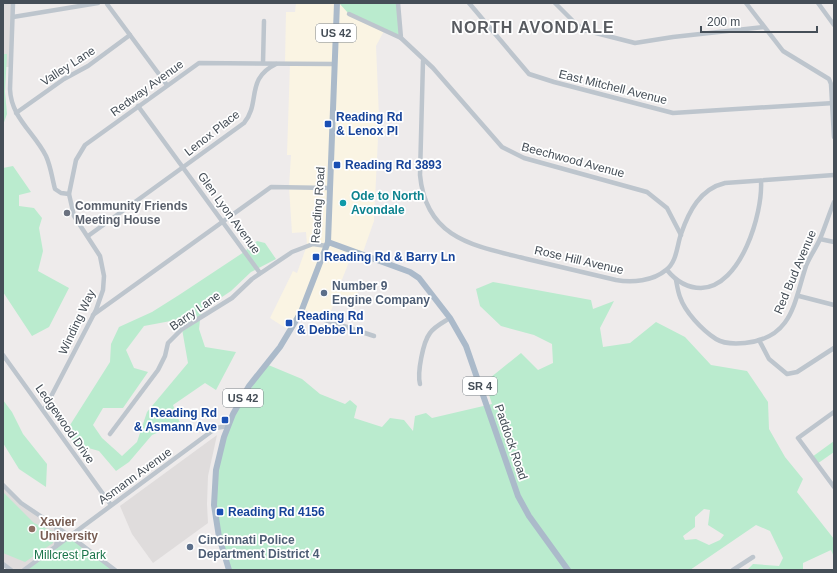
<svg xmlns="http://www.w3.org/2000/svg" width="837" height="573" font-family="Arial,sans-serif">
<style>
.commercial{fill:#faf4e3}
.education{fill:#dfdcdc}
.green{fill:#baebce;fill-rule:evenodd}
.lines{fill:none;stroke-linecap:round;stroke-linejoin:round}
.minor{stroke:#bdc5cd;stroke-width:4.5}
.major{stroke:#abbaca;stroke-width:6}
.transit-dot{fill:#1a4fb4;stroke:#fff;stroke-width:1.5}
.culture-dot{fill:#0f9aa8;stroke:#fff;stroke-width:1.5}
.worship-dot{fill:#6b7280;stroke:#fff;stroke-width:1.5}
.service-dot{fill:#5c6f8a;stroke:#fff;stroke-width:1.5}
.education-dot{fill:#8d6e63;stroke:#fff;stroke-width:1.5}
.labels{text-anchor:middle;stroke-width:3.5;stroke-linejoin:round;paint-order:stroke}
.shield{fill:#fff;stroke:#7d8389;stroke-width:1}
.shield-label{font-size:11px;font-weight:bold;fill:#454e57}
.street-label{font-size:12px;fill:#454e57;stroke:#fff}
.transit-label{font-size:12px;font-weight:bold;fill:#164399;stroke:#fff;text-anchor:start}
.culture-label{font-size:12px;font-weight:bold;fill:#0d838f;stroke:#fff;text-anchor:start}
.worship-label{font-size:12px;font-weight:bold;fill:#5b616d;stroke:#fff;text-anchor:start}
.service-label{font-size:12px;font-weight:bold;fill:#4e5e75;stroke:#fff;text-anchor:start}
.education-label{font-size:12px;font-weight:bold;fill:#785e54;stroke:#fff;text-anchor:start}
.park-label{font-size:12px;fill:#1a744a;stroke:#fff}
.district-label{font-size:16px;font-weight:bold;letter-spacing:1px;fill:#585b60;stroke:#fff}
</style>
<rect width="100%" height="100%" fill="#eeebeb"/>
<path class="commercial" d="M296,3H339L384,31L376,46L379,117L374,221L362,255L353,252L341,282L359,289L354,309L334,303L327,321L301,312L290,331L270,318L293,271L297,273L307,245L306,232L292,233L289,187L291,155H287L290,63H285L286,12H295Z"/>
<g class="education">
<path d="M3,3H13L11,67H3Z"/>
<path d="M217,435L208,476L207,504L208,523L153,563L132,534L120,506Z"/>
<path d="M3,485L13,496L70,536L24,570H11L3,564Z"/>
</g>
<g class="green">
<path d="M339,3H398L401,38L349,14Z"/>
<path d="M3,54H7L5,92L7,114L3,125Z"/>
<path d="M13,166L31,192L19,195V206L34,208L42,218L39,228L43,251L38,271L69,288L49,327L32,336L3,292V168Z"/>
<path d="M257,241L265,243L276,259L251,272L231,291L201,311L199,329L205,347L236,352L216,390L205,383L173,405L180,423L152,435L129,462L116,471L99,451L78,445L65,433L110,362L111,344L119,327L152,312L179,295L244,252ZM176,320L182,329L188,363L147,412L137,442L122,456L102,438L93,425L103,408H123L148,372L134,368L126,350L144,326Z"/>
<path d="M493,282L591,300L593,309L614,301L600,328L603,347L630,343L656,322L685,337L711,365L747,371L768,402L769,429L785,457L803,479L797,492L834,539V557L831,550L803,563V570H747L753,564L779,566L783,558L770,531L756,525L690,570H229L219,537L215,485L228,426L266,364L302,379L320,394L345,404L350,400L357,406L354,418L382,427L390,418L404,420L413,431L415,416L426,413L432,418L492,404L485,382L521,353L538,370L553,363L552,344L534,335L501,326L480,306L476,289ZM704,509L710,510L708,525L724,535L720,540L709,545L696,539L685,540L683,536L695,527V517Z"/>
<path d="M3,400L12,412L23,434L47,464L46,487L19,469L3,443Z"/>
<path d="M834,441V452L817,464L812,457Z"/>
<path d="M3,492L34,523L54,532L53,543L25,562L3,553Z"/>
<path d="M70,536L115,570H24Z"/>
</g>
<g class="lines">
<g class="minor">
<path d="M13,3L10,89C11,118 34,132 46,156C51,167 52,178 55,189L61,193L69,194"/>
<path d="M398,3L401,38L433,68L502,147L524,158L647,192L667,208L681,235"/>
<path d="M469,3L529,74L554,82L673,113L834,103"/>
<path d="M555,3L575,23L584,30L635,43L673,37L764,27"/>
<path d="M746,3L783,51L829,79L831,84L834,137"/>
<path d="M818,3L834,25"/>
<path d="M107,4L167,85"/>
<path d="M349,14L401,38"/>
<path d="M13,17L98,3"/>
<path d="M423,61L420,175C426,240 476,246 527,259C557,266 587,273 616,280C632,283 653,281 666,270C677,262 677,245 681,234C689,211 700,189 725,183L834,175"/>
<path d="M263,63L264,21"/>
<path d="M138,106L260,273"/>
<path d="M16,113L64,79L88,66L130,35"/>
<path d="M88,236L244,123C261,103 245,79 276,64"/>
<path d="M820,239L834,242"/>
<path d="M667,270C676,281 686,288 701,288C741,287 763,213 761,181"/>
<path d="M676,280C677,285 678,292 680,297C685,312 702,330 716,339C724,344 735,344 745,343C793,338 794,302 806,266C810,256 816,248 820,239C825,227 829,214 834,202"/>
<path d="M799,296L834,305"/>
<path d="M301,312L374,336"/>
<path d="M93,315L271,187L330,188"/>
<path d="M759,340L769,359L787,374L797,372L834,348"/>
<path d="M3,355L111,505"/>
<path d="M420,384C417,373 423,342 430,333C435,326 444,322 450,318"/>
<path d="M44,410L96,310L103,290L104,276L100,256L74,216L69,194L76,160L85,145L199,63L334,64"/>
<path d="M834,412L798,438L834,487"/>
<path d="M110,434L158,370L165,356L168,343L182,329L232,298L252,279L292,252L313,244L327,246"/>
<path d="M3,485L21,503L70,536L115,570"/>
<path d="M56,526L58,536L56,546"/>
<path d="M3,564L11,570"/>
<path d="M24,570L216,428L228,426"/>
<path d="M733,570L753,557"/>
</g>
<g class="major">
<path d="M328,242L410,272L419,278L450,318L466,346L518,496L529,516L568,570"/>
<path d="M229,570L219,537L214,505L216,470L224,437L233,414L249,386L280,347L301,312L328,242L337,3"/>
</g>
</g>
<g class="transit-dot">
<rect x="324" y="120" width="8" height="8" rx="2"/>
<rect x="333" y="161" width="8" height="8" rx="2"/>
<rect x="312" y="253" width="8" height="8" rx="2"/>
<rect x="285" y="319" width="8" height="8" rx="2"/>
<rect x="221" y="416" width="8" height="8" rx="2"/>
<rect x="216" y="508" width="8" height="8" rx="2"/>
</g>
<circle class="culture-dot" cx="343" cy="203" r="4"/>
<circle class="worship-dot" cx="67" cy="213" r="4"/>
<g class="service-dot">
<circle cx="324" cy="293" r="4"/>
<circle cx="190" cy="547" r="4"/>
</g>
<circle class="education-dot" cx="32" cy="529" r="4"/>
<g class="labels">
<g class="shield">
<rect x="316" y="24" width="40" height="18" rx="3"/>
<rect x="463" y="377" width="34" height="18" rx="3"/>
<rect x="223" y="389" width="40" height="18" rx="3"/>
</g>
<g class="shield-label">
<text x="336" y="37">US 42</text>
<text x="480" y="390">SR 4</text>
<text x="243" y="402">US 42</text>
</g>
<g class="street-label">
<text transform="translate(68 66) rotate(-33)" y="4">Valley Lane</text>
<text transform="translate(613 87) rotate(14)" y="4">East Mitchell Avenue</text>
<text transform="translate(147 88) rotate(-36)" y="4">Redway Avenue</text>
<text transform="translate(212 133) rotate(-38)" y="4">Lenox Place</text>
<text transform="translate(573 160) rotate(15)" y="4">Beechwood Avenue</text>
<text transform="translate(318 205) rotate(-86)" y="4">Reading Road</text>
<text transform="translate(229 213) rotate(54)" y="4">Glen Lyon Avenue</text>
<text transform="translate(579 260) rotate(13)" y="4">Rose Hill Avenue</text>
<text transform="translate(795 272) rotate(-67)" y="4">Red Bud Avenue</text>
<text transform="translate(195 311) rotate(-35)" y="4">Barry Lane</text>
<text transform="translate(77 322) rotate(-65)" y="4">Winding Way</text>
<text transform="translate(65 424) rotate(55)" y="4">Ledgewood Drive</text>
<text transform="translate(511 442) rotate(71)" y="4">Paddock Road</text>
<text transform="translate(135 476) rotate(-36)" y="4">Asmann Avenue</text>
</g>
<g class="transit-label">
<text x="336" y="121">Reading Rd<tspan x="336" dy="14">&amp; Lenox Pl</tspan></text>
<text x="345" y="169">Reading Rd 3893</text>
<text x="324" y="261">Reading Rd &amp; Barry Ln</text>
<text x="297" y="320">Reading Rd<tspan x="297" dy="14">&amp; Debbe Ln</tspan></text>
<text x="217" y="417" text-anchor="end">Reading Rd<tspan x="217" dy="14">&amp; Asmann Ave</tspan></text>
<text x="228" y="516">Reading Rd 4156</text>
</g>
<g class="culture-label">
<text x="351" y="200">Ode to North<tspan x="351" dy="14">Avondale</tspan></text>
</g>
<g class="worship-label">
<text x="75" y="210">Community Friends<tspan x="75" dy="14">Meeting House</tspan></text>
</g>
<g class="service-label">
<text x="332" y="290">Number 9<tspan x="332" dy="14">Engine Company</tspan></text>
<text x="198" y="544">Cincinnati Police<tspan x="198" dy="14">Department District 4</tspan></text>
</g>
<g class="education-label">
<text x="40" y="526">Xavier<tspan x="40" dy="14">University</tspan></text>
</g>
<g class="park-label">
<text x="70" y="559">Millcrest Park</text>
</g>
<g class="district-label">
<text x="533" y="33">NORTH AVONDALE</text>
</g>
</g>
<rect width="837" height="573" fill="none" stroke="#454e57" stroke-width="8"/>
<path d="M701 26v6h116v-6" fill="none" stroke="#454e57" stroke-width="2"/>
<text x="707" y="26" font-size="12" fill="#454e57" stroke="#ffffff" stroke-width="3" paint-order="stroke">200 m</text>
</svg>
